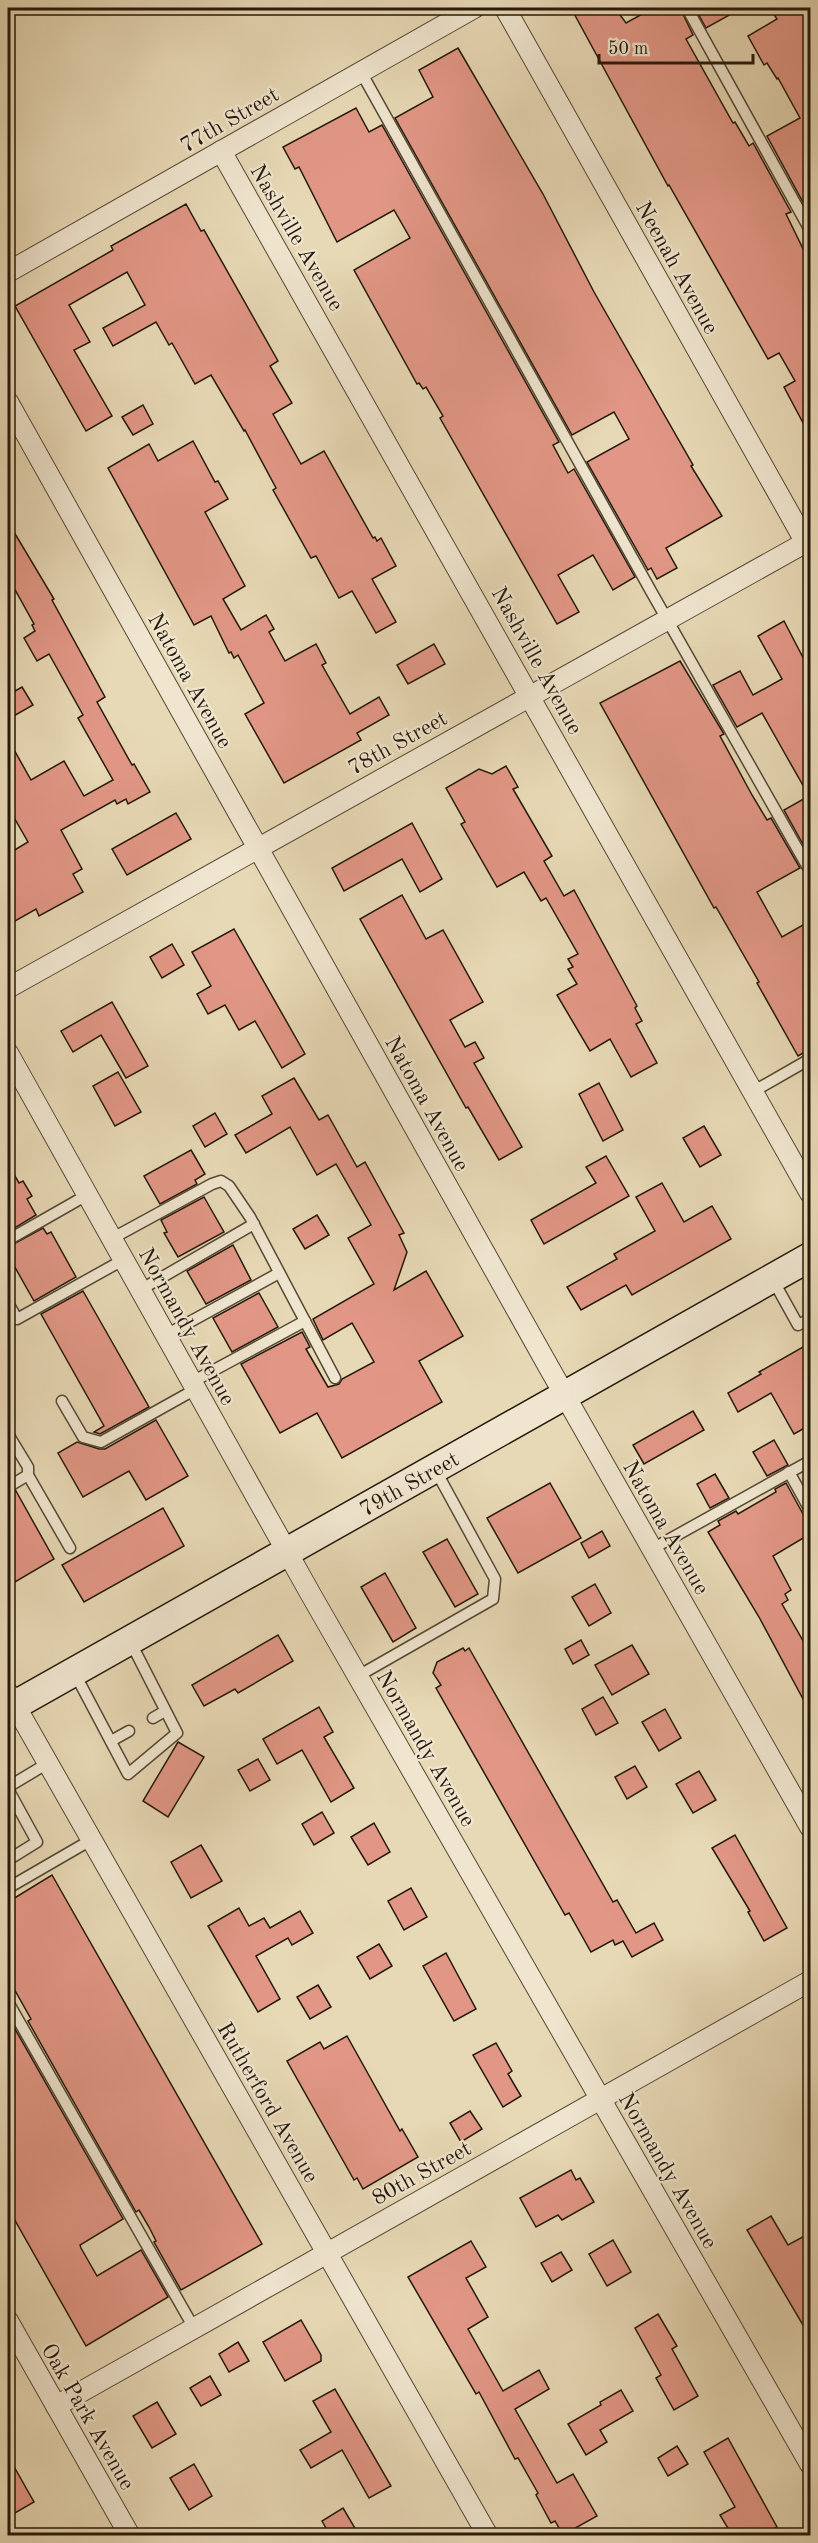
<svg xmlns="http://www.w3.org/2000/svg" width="818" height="2543" font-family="'Old Standard TT',serif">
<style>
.building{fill:#e29786;stroke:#24190a;stroke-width:1.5}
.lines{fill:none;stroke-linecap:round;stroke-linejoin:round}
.lane-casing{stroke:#554935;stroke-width:13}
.street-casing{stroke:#554935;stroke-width:22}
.secondary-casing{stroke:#24190a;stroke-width:31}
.lane{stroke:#f0e6d0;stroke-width:10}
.street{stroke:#f0e6d0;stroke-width:20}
.secondary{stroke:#f0e6d0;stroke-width:28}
.labels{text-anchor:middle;stroke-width:4.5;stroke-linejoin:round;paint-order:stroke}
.street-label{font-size:22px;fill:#24190a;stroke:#f0e6d0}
</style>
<rect width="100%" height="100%" fill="#e8d9b6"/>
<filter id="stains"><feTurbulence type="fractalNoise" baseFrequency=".00333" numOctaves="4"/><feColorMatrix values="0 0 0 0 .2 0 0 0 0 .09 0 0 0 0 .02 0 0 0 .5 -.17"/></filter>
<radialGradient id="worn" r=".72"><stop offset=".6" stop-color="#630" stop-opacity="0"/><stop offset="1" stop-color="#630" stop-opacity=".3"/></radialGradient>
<g class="building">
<path d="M571,8H615L626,23L653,8H680L693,35L686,39L733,123L735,122L749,146L753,143L791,212L786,214L810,263V436L784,387L795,381L779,353L768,359L669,185L668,186Z"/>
<path d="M695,8H742L706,28Z"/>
<path d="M770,8H800L810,26V201L804,204L767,136L800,118L778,78L777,79L767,63L764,65L748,36L777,19Z"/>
<path d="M458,48L543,194L594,292L693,465L691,466L722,516L666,548L677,568L657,579L651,568L648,570L587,462L629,439L614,412L572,435L395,118L433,97L419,70Z"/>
<path d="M356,108L369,132L382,125L559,442L553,445L568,473L574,469L635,577L613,590L593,555L558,575L579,612L557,624L440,418L443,416L426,387L423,389L419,383L417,384L354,270L410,238L394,210L337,242L299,167L295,169L283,147Z"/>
<path d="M186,204L201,231L204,230L278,361L270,366L292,403L273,414L301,464L324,451L373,538L375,537L377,541L381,538L396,566L372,579L396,622L376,633L352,591L339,598L316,556L311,558L273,490L276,488L245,430L244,431L211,375L195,384L172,343L169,345L156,322L113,346L103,328L145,305L127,272L69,305L90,342L74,350L112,416L86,431L15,306L113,250L111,246Z"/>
<path d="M143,405L153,424L133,435L122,417Z"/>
<path d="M193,441L215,482L218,481L228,499L205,512L245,586L223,599L241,630L266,615L274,629L269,632L285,661L316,644L326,663L322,665L350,714L379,697L389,715L357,733L361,740L284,783L245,714L264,703L238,655L234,658L231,652L229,653L211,616L194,625L108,468L149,444L158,461Z"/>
<path d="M8,522L54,599L52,600L105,697L97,702L132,765L134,764L150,792L128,804L126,799L117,804L115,800L61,830L82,869L73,874L83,892L39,916L36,909L8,925V854L28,842L8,807V739L31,780L64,761L84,796L113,780L78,718L83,715L49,654L37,661L24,638L35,631L32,625L34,624L8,577Z"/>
<path d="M784,621L810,671V857L784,810L809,796L784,752L762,713L737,727L713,685L740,671L753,695L782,679L758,636Z"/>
<path d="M434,644L445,664L408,684L397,665Z"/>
<path d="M680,661L724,734L720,736L752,795L767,820L771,818L800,868L757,892L782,937L810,921V1049L798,1056L757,983L759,982L716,907L714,908L600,703Z"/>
<path d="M22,687L33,705L12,717L8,708V695Z"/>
<path d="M506,766L518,787L513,789L552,856L544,861L564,896L574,890L637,1006L635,1008L642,1021L636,1024L657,1063L631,1077L610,1039L590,1051L557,995L577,984L568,969L573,967L568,959L578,954L546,898L541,901L524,872L497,887L461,824L465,822L446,788L479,769L492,774Z"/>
<path d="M176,813L191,839L127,875L112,849Z"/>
<path d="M412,823L442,879L420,892L402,859L344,891L332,868Z"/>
<path d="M402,895L426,939L443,930L483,1002L450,1020L465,1047L475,1042L484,1058L474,1063L522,1147L499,1160L468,1107L466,1108L360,919Z"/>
<path d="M234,929L305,1054L282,1068L255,1021L239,1030L225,1005L208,1014L197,994L211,986L192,952Z"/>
<path d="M172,944L184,965L162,978L150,957Z"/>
<path d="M112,1002L148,1066L126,1078L101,1035L73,1052L61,1031Z"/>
<path d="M118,1072L141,1112L115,1126L93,1086Z"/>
<path d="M294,1078L319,1120L328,1115L357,1167L365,1162L404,1233L399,1235L407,1252L394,1290L426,1271L463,1336L419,1361L442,1402L342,1458L317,1413L280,1433L241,1364L302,1332L310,1347L306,1349L328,1387L339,1384L342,1379L374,1362L352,1323L323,1340L313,1319L374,1284L348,1238L371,1225L336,1164L317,1175L290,1127L246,1153L235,1135L272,1114L262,1096Z"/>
<path d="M599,1083L623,1130L603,1141L579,1094Z"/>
<path d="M215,1113L227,1134L205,1147L193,1126Z"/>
<path d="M704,1126L721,1155L700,1167L683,1138Z"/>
<path d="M191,1150L205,1174L195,1180L197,1184L160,1204L144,1176Z"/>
<path d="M606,1156L629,1196L544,1244L531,1220L596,1183L586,1167Z"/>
<path d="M8,1164L19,1183L23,1181L32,1196L27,1199L36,1215L8,1232Z"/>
<path d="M662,1183L684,1222L712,1206L731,1239L632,1295L626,1285L581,1310L567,1287L617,1259L614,1254L655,1231L636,1197Z"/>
<path d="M204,1197L224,1232L178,1257L164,1233L167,1232L161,1220Z"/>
<path d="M317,1215L329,1235L305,1249L293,1229Z"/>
<path d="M43,1228L47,1234L51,1232L76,1277L34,1301L8,1255V1247Z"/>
<path d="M233,1245L251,1280L206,1304L187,1271Z"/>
<path d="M83,1291L149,1407L100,1434L94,1432L104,1426L41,1314Z"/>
<path d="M259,1293L278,1327L232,1352L213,1318Z"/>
<path d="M810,1343V1425L794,1434L771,1393L738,1412L728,1393L761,1374L759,1372Z"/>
<path d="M693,1411L704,1430L644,1464L633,1445Z"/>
<path d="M156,1420L188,1476L146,1500L129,1471L83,1497L58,1453L77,1442L99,1449H105Z"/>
<path d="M774,1440L788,1465L767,1476L753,1452Z"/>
<path d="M715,1474L729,1498L710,1508L697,1484Z"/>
<path d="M550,1483L581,1538L518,1573L487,1518Z"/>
<path d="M786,1483L803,1514L810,1517V1534L773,1556L791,1590L785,1594L788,1600L782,1604L810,1653V1712L759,1617L708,1532L720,1525L718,1521L736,1511L738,1514L776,1492L775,1489Z"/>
<path d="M16,1491L54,1559L15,1582L8,1569V1494Z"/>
<path d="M163,1508L184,1546L84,1602L62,1565Z"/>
<path d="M602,1531L610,1546L589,1558L581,1543Z"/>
<path d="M447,1539L478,1594L455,1607L423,1552Z"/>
<path d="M385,1573L416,1628L393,1642L361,1587Z"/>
<path d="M595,1584L611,1613L589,1626L572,1597Z"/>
<path d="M278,1635L293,1661L238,1693L235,1689L204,1706L192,1685Z"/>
<path d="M581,1640L589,1655L573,1664L565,1649Z"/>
<path d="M632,1645L649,1674L612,1695L595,1665Z"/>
<path d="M463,1648L465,1651L469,1648L613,1902L617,1900L636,1933L654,1923L663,1940L632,1957L623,1941L615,1945L613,1940L591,1952L569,1913L565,1915L436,1688L441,1685L433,1673L437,1662Z"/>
<path d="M603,1697L618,1723L596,1735L582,1709Z"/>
<path d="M319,1707L333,1732L324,1737L354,1788L331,1802L302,1750L277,1764L263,1739Z"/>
<path d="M665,1709L681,1738L659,1751L642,1722Z"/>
<path d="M178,1742L204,1757L168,1817L143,1801Z"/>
<path d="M258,1759L270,1780L250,1791L238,1770Z"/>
<path d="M635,1766L647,1787L627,1799L615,1777Z"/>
<path d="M699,1771L716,1800L693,1813L676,1784Z"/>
<path d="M322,1812L334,1833L314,1845L302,1824Z"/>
<path d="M374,1823L390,1852L368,1865L351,1837Z"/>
<path d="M735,1835L787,1928L764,1941L748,1912L750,1911L712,1848Z"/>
<path d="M201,1845L222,1881L191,1898L171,1862Z"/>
<path d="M52,1875L262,2244L181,2290L154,2242L156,2241L149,2227L139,2210L136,2212L28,2021L31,2019L8,1978V1902Z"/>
<path d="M411,1888L427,1917L404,1930L388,1901Z"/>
<path d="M239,1908L249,1926L264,1918L270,1928L300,1911L313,1933L292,1945L288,1938L256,1956L280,1999L258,2012L208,1926Z"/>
<path d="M379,1944L392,1966L370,1979L357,1957Z"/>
<path d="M446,1953L476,2009L454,2021L423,1966Z"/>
<path d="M318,1985L331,2007L310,2019L297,1997Z"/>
<path d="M15,2029L123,2219L80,2245L81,2248L97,2276L141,2250L168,2297L86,2346L8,2208V2033Z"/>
<path d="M347,2036L400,2131L402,2129L418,2157L363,2189L357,2178L354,2180L287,2061L320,2042L324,2049Z"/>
<path d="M496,2043L512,2071L508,2074L521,2096L503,2107L473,2055Z"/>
<path d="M470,2111L482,2129L461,2142L450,2123Z"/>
<path d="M571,2170L576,2180L580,2178L594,2202L562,2220L558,2215L536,2227L520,2198Z"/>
<path d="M771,2216L788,2245L810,2233V2337L747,2230Z"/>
<path d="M613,2240L631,2272L607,2286L589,2254Z"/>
<path d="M471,2241L486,2267L466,2278L488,2317L468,2329L503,2391L539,2370L549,2389L515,2409L557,2483L573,2474L597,2516L563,2535L555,2521L551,2523L536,2495L538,2493L518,2458L515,2459L479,2392L476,2394L408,2277Z"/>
<path d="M561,2252L572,2270L552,2282L541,2263Z"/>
<path d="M658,2314L677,2346L672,2349L698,2396L674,2410L656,2378L661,2375L635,2328Z"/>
<path d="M301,2320L321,2355V2361L285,2381L263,2342Z"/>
<path d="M238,2342L249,2361L229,2372L219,2354Z"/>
<path d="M210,2376L221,2395L201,2406L190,2388Z"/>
<path d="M335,2389L391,2486L369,2498L342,2450L311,2468L300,2450L331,2432L313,2401Z"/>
<path d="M621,2390L633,2411L600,2430L607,2442L586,2455L568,2424L601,2405L600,2402Z"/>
<path d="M157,2402L176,2434L152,2448L133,2416Z"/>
<path d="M728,2438L777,2527L762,2535H732L720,2515L735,2507L704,2452Z"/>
<path d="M677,2446L688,2464L668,2476L658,2458Z"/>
<path d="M8,2456L34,2502L8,2517Z"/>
<path d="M194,2464L212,2496L189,2510L170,2478Z"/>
<path d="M343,2508L359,2535H330L322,2521Z"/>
</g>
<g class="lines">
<g class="lane-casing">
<g id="lane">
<path d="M687,8L810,230"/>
<path d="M361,72L652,593L810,871"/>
<path d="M754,1091L810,1059"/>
<path d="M111,1239L212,1184L221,1181L229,1186L250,1217L335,1378"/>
<path d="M8,1240L87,1195"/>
<path d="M773,1280L798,1325L810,1319"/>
<path d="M140,1290L254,1224"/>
<path d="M8,1303L17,1319L123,1260"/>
<path d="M166,1335L279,1273"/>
<path d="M192,1382L305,1321"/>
<path d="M62,1401L83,1437L101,1442L196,1389"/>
<path d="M8,1434L28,1467V1475L8,1487"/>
<path d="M789,1472L810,1510"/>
<path d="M28,1475L70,1548"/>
<path d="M652,1549L810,1461"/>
<path d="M74,1672L128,1774L177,1733L130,1641"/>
<path d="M358,1676L493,1599L495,1579L436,1471"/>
<path d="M153,1718L165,1711"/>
<path d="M111,1741L129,1731"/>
<path d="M8,1787L48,1763"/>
<path d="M8,1789L37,1842L8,1860"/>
<path d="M8,1888L91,1840"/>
<path d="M8,2002L194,2328"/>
</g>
</g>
<g class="street-casing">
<g id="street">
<path d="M505,8L810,550"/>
<path d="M221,151L810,1193"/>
<path d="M8,272L474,8"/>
<path d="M8,402L547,1364L810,1827"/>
<path d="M8,988L810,540"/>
<path d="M8,1053L310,1593L810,2464"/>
<path d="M8,1693L488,2536"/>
<path d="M8,2321L130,2536"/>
<path d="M56,2406L810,1981"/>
</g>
</g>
<g class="secondary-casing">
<g id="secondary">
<path id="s1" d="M8,1709L810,1257"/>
</g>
</g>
<use href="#lane" class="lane"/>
<use href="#street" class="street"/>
<use href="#secondary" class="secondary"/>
</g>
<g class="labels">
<g class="street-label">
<text transform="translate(229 119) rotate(-30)" y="8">77th Street</text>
<text transform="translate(298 237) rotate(60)" y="8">Nashville Avenue</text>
<text transform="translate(678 267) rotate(61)" y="8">Neenah Avenue</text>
<text transform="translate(538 660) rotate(61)" y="8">Nashville Avenue</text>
<text transform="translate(191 680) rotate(61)" y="8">Natoma Avenue</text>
<text transform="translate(397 742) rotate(-29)" y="8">78th Street</text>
<text transform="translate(428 1103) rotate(61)" y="8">Natoma Avenue</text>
<text transform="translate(188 1326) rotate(61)" y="8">Normandy Avenue</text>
<text dy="8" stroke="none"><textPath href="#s1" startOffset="460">79th Street</textPath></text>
<text transform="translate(667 1527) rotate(60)" y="8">Natoma Avenue</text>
<text transform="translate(427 1748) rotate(60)" y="8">Normandy Avenue</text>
<text transform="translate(269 2102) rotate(60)" y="8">Rutherford Avenue</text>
<text transform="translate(669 2170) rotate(60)" y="8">Normandy Avenue</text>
<text transform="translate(421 2172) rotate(-29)" y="8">80th Street</text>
<text transform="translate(89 2416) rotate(60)" y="8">Oak Park Avenue</text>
</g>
</g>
<rect width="818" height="2543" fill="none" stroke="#e8d9b6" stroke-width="30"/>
<rect x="9" y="9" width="800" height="2525" fill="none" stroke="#24190a" stroke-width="3"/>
<rect x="15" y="15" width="788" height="2513" fill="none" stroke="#24190a" stroke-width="1.5"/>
<path d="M599 54v9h154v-9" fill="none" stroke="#24190a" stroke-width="3"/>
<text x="608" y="54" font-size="18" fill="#24190a" stroke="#f0e6d0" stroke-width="4.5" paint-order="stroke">50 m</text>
<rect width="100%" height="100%" filter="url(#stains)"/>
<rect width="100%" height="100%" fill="url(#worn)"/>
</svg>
